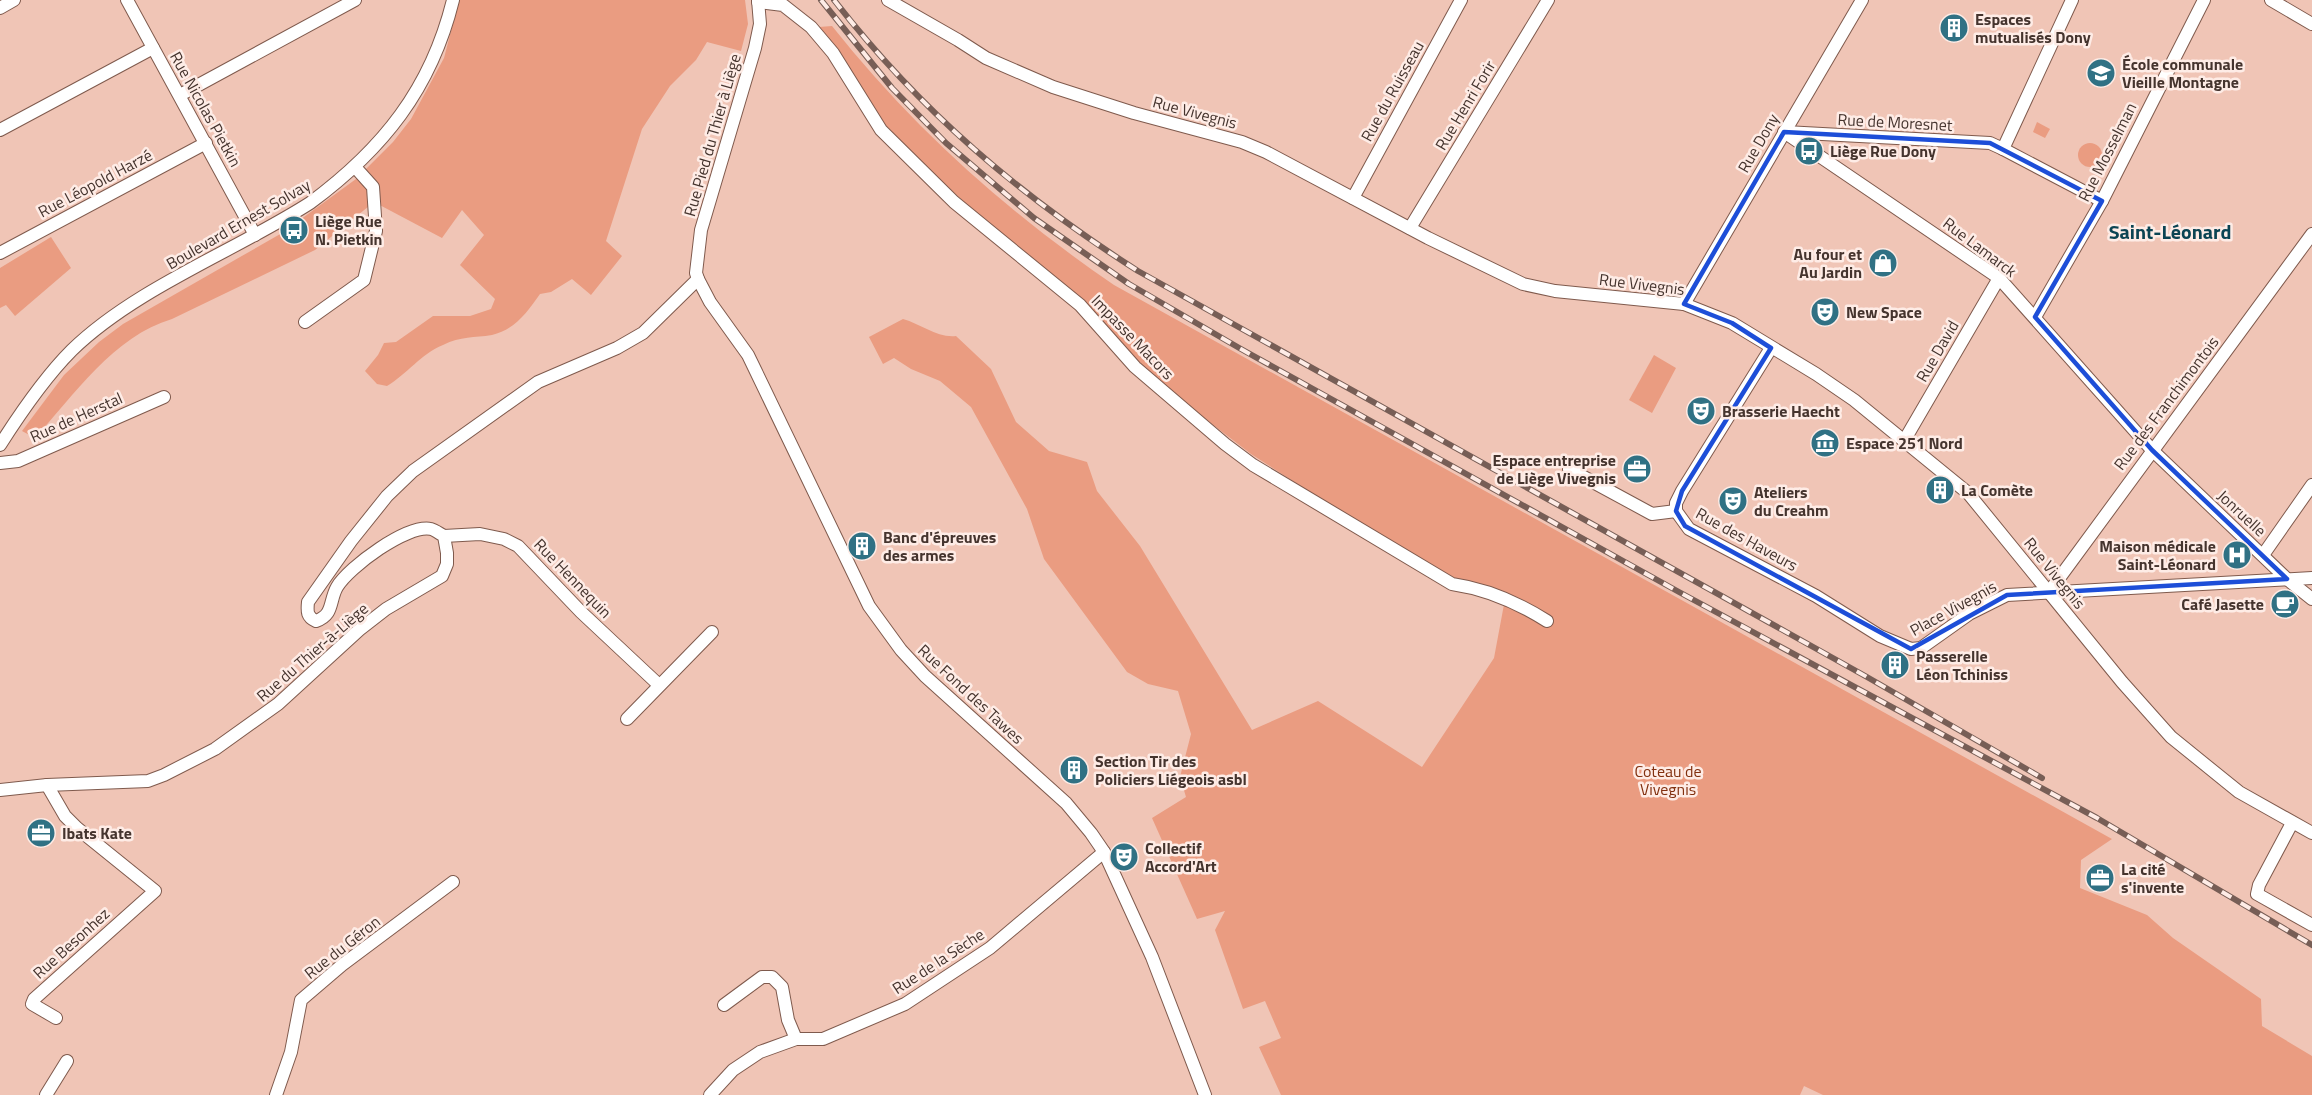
<svg xmlns="http://www.w3.org/2000/svg" width="2312" height="1095" font-family="'Titillium Web',sans-serif">
<style>
.green{fill:#ea9c81}
.lines{fill:none;stroke-linecap:round;stroke-linejoin:round}
.minor-casing{stroke:#7f5a4d;stroke-width:14}
.minor{stroke:#fff;stroke-width:12}
.rail-casing{stroke:#775e56;stroke-width:6}
.rail{stroke:#feece6;stroke-width:4;stroke-dasharray:11;stroke-linecap:butt}
.marked{fill:none;stroke:#1d4ed8;stroke-width:4.5;stroke-linejoin:round}
.labels{text-anchor:middle;stroke-width:5;stroke-linejoin:round;paint-order:stroke}
.poi-label{font-size:16px;font-weight:bold;fill:#45342e;stroke:#feece6;text-anchor:start}
.street-label{font-size:16px;fill:#45342e;stroke:#feece6}
.park-label{font-size:16px;fill:#82300f;stroke:#feece6}
.quarter-label{font-size:20px;font-weight:bold;fill:#0b4453;stroke:#feece6}
</style>
<rect width="100%" height="100%" fill="#f0c5b6"/>
<g class="green">
<path d="M459,0H745L748,24L741,51L707,42L696,60L670,86L642,129L606,241L622,256L591,295L572,279L551,292L540,294C528,311 515,330 492,335C474,338 461,336 443,345C421,354 407,374 387,386L377,384L365,371L378,355L384,343L396,342L433,316H470L491,309L495,299L460,265L484,235L462,210L442,238L374,202L315,250L172,319C114,336 74,395 35,438L22,431L64,375L99,342L123,324L282,233L356,179L393,142L411,119L444,58Z"/>
<path d="M832,26C912,127 1007,212 1114,285L2112,839L2081,860L2080,888L2147,915L2173,938L2261,999L2262,1026L2312,1056V1095H1823L1804,1086L1800,1095H1281L1259,1047L1281,1038L1265,1001L1243,1009L1215,930L1225,911L1197,919L1152,818L1186,797L1180,777L1191,734L1178,691L1148,684L1127,672L1044,559L1027,509L971,407L940,381L911,369L894,358L883,364L869,337L903,319C921,324 937,338 956,336L991,369L1016,422L1049,451L1087,462L1097,491L1140,546L1252,730L1318,701L1422,767L1494,658L1505,599L1452,584L1251,454L1169,391L949,188L886,126L837,48L819,27Z"/>
<path d="M2037,122L2050,129L2045,138L2033,132Z"/>
<circle cx="2090" cy="155" r="12"/>
<path d="M51,237L71,268L15,316L6,305L0,308V268Z"/>
<path d="M1654,355L1676,368L1652,413L1629,400Z"/>
</g>
<g class="lines">
<g class="minor-casing">
<g id="minor">
<path d="M127,0L255,235"/>
<path d="M758,0L760,24L755,48L701,230L696,273L698,279L710,302L748,355L869,606L901,650L925,676L1066,803L1091,833L1104,852L1152,957L1205,1095"/>
<path d="M888,0L958,40L986,58L1053,87L1134,113L1242,142L1266,152L1428,238L1523,284L1555,291L1684,304L1732,323L1816,374L1854,400L1968,493L2122,682L2171,737L2239,792L2312,833"/>
<path d="M2072,0L2003,149L2102,201"/>
<path d="M2271,0L2312,24"/>
<path d="M758,2L783,5L811,27L833,53L881,130L954,202L1080,305L1135,367L1225,444L1253,465L1452,584C1487,589 1517,602 1547,621"/>
<path d="M0,8L14,0"/>
<path d="M180,95L355,0"/>
<path d="M0,130L153,48"/>
<path d="M1784,132L1999,278L2152,450L2287,579L2312,599"/>
<path d="M1785,132L1990,143L2003,149"/>
<path d="M1353,198L1461,0"/>
<path d="M1410,228L1548,0"/>
<path d="M0,253L206,143"/>
<path d="M1684,304L1862,0"/>
<path d="M2035,317L2102,201L2204,0"/>
<path d="M305,322L364,280L376,231L373,187L355,167"/>
<path d="M1904,441L1999,278"/>
<path d="M0,445C21,412 44,378 72,350C136,288 235,251 310,203C383,149 431,89 453,0"/>
<path d="M0,463L18,461L164,397"/>
<path d="M1569,469L1652,514L1676,511"/>
<path d="M1676,511L1689,529L1816,596L1880,636L1911,649L1921,648L1969,614L2007,595L2312,578"/>
<path d="M1676,511V503L1682,491L1771,348"/>
<path d="M444,536L480,534L504,539L518,546L581,612L659,685"/>
<path d="M2263,555L2312,485"/>
<path d="M2049,592L2312,234"/>
<path d="M627,719L712,632"/>
<path d="M47,785L65,816L77,828L155,891L34,999L32,1004L56,1018"/>
<path d="M0,790L47,785L148,781L164,775L215,749L278,704L359,630L386,609L442,576L447,564V553L444,536C440,534 435,530 431,529C407,524 349,567 337,587C329,601 334,615 316,621C307,617 307,612 308,602L351,541L387,496L413,471L538,382L617,348L643,333L698,279"/>
<path d="M2292,823L2259,885L2257,894L2312,925"/>
<path d="M724,1005L762,977H772L782,987L788,1020L796,1039"/>
<path d="M46,1095L67,1061"/>
<path d="M276,1095L291,1052L301,1000L342,965L453,882"/>
<path d="M710,1095L733,1070L760,1052L796,1039H823L905,1004L990,948L1104,852"/>
</g>
</g>
<use href="#minor" class="minor"/>
<g class="rail-casing">
<g id="rail">
<path d="M821,0L892,88L946,143L1034,218L1129,284L1241,349L1679,592L2097,818L2312,945"/>
<path d="M834,0C921,112 1019,195 1138,271L1867,677L2042,778"/>
</g>
</g>
<use href="#rail" class="rail"/>
</g>
<path class="marked" d="M1784,132L1990,143L2102,201L2035,317L2152,450L2287,579L2007,595L1911,649L1685,526L1676,511L1682,491L1771,348L1732,323L1684,304Z"/>
<defs>
<g id="building-disc" transform="scale(1.5)"><circle r="9.5" fill="#307184" stroke="#feece6"/><path d="M-4-6H4V6H1V3H-1V6H-4ZM-2.5-4.3h1.7v1.8h-1.7ZM.8-4.3h1.7v1.8H.8ZM-2.5-1h1.7V.8h-1.7ZM.8-1h1.7V.8H.8Z" fill="#fff"/></g>
<g id="school-disc" transform="scale(1.5)"><circle r="9.5" fill="#307184" stroke="#feece6"/><path d="M0-5L7-2L0 1L-7-2ZM-4 1L0 2.5L4 1V4Q0 6-4 4Z" fill="#fff"/></g>
<g id="bus-disc" transform="scale(1.5)"><circle r="9.5" fill="#307184" stroke="#feece6"/><path d="M-5-6H5V4H4V6H2V4H-2V6H-4V4H-5ZM-3.5-4V0h7V-4ZM-3.5 1.2v1.5H-2V1.2ZM2 1.2v1.5H3.5V1.2Z" fill="#fff"/></g>
<g id="shop-disc" transform="scale(1.5)"><circle r="9.5" fill="#307184" stroke="#feece6"/><path d="M-5-2.5h2.3a2.7 3.5 0 0 1 5.4 0H5L5.5 6h-11ZM-1.5-2.5h3a1.5 2.3 0 0 0-3 0Z" fill="#fff"/></g>
<g id="theatre-disc" transform="scale(1.5)"><circle r="9.5" fill="#307184" stroke="#feece6"/><path d="M-5-5.5Q0-4 5-5.5V0Q5 5 0 6Q-5 5-5 0ZM-3.3-2.5H-1v1.5H-3.3ZM1-2.5H3.3v1.5H1ZM-2.8 1Q0 5.5 2.8 1Z" fill="#fff"/></g>
<g id="museum-disc" transform="scale(1.5)"><circle r="9.5" fill="#307184" stroke="#feece6"/><path d="M0-6L6-3V-2H-6V-3ZM-5-1h2V3h-2ZM-1-1h2V3h-2ZM3-1h2V3H3ZM-6 4H6V6H-6Z" fill="#fff"/></g>
<g id="office-disc" transform="scale(1.5)"><circle r="9.5" fill="#307184" stroke="#feece6"/><path d="M-6-3h4V-5.5h4V-3h4V5H-6ZM-1-4.5V-3h2v-1.5ZM-6 0V1H6V0Z" fill="#fff"/></g>
<g id="hospital-disc" transform="scale(1.5)"><circle r="9.5" fill="#307184" stroke="#feece6"/><path d="M-5-5h3v3.5h4V-5h3V5h-3V1.5h-4V5h-3Z" fill="#fff"/></g>
<g id="cafe-disc" transform="scale(1.5)"><circle r="9.5" fill="#307184" stroke="#feece6"/><path d="M-5.5-4.5H6V0H3Q3 3.5 0 3.5H-2.5Q-5.5 3.5-5.5 0ZM3-3.2v2h1.7v-2ZM-6 4.5H4V6H-6Z" fill="#fff"/></g>
</defs>
<g fill-rule="evenodd">
<use href="#building-disc" x="1954" y="28"/>
<use href="#school-disc" x="2101" y="73"/>
<use href="#bus-disc" x="1809" y="151"/>
<use href="#bus-disc" x="294" y="230"/>
<use href="#shop-disc" x="1883" y="263"/>
<use href="#theatre-disc" x="1825" y="312"/>
<use href="#theatre-disc" x="1701" y="411"/>
<use href="#museum-disc" x="1825" y="443"/>
<use href="#office-disc" x="1637" y="469"/>
<use href="#building-disc" x="1940" y="490"/>
<use href="#theatre-disc" x="1733" y="501"/>
<use href="#building-disc" x="862" y="546"/>
<use href="#hospital-disc" x="2237" y="555"/>
<use href="#cafe-disc" x="2285" y="604"/>
<use href="#building-disc" x="1895" y="665"/>
<use href="#building-disc" x="1074" y="770"/>
<use href="#office-disc" x="41" y="833"/>
<use href="#theatre-disc" x="1124" y="857"/>
<use href="#office-disc" x="2100" y="878"/>
</g>
<g class="labels">
<g class="poi-label">
<text x="1975" y="25">Espaces<tspan x="1975" dy="18">mutualisés Dony</tspan></text>
<text x="2122" y="70">École communale<tspan x="2122" dy="18">Vieille Montagne</tspan></text>
<text x="1830" y="157">Liège Rue Dony</text>
<text x="315" y="227">Liège Rue<tspan x="315" dy="18">N. Pietkin</tspan></text>
<text x="1862" y="260" text-anchor="end">Au four et<tspan x="1862" dy="18">Au Jardin</tspan></text>
<text x="1846" y="318">New Space</text>
<text x="1722" y="417">Brasserie Haecht</text>
<text x="1846" y="449">Espace 251 Nord</text>
<text x="1616" y="466" text-anchor="end">Espace entreprise<tspan x="1616" dy="18">de Liège Vivegnis</tspan></text>
<text x="1961" y="496">La Comète</text>
<text x="1754" y="498">Ateliers<tspan x="1754" dy="18">du Creahm</tspan></text>
<text x="883" y="543">Banc d'épreuves<tspan x="883" dy="18">des armes</tspan></text>
<text x="2216" y="552" text-anchor="end">Maison médicale<tspan x="2216" dy="18">Saint-Léonard</tspan></text>
<text x="2264" y="610" text-anchor="end">Café Jasette</text>
<text x="1916" y="662">Passerelle<tspan x="1916" dy="18">Léon Tchiniss</tspan></text>
<text x="1095" y="767">Section Tir des<tspan x="1095" dy="18">Policiers Liégeois asbl</tspan></text>
<text x="62" y="839">Ibats Kate</text>
<text x="1145" y="854">Collectif<tspan x="1145" dy="18">Accord'Art</tspan></text>
<text x="2121" y="875">La cité<tspan x="2121" dy="18">s'invente</tspan></text>
</g>
<g class="street-label">
<text transform="translate(1392 91) rotate(-61)" y="6">Rue du Ruisseau</text>
<text transform="translate(1465 105) rotate(-59)" y="6">Rue Henri Forir</text>
<text transform="translate(206 109) rotate(61)" y="6">Rue Nicolas Pietkin</text>
<text transform="translate(1195 112) rotate(15)" y="6">Rue Vivegnis</text>
<text transform="translate(1895 122) rotate(3)" y="6">Rue de Moresnet</text>
<text transform="translate(712 135) rotate(-74)" y="6">Rue Pied du Thier à Liège</text>
<text transform="translate(1758 143) rotate(-60)" y="6">Rue Dony</text>
<text transform="translate(2107 152) rotate(-63)" y="6">Rue Mosselman</text>
<text transform="translate(95 183) rotate(-28)" y="6">Rue Léopold Harzé</text>
<text transform="translate(238 224) rotate(-30)" y="6">Boulevard Ernest Solvay</text>
<text transform="translate(1980 247) rotate(37)" y="6">Rue Lamarck</text>
<text transform="translate(1642 284) rotate(7)" y="6">Rue Vivegnis</text>
<text transform="translate(1133 337) rotate(46)" y="6">Impasse Macors</text>
<text transform="translate(1937 351) rotate(-60)" y="6">Rue David</text>
<text transform="translate(2166 403) rotate(-53)" y="6">Rue des Franchimontois</text>
<text transform="translate(76 417) rotate(-24)" y="6">Rue de Herstal</text>
<text transform="translate(2242 513) rotate(43)" y="6">Jonruelle</text>
<text transform="translate(1747 539) rotate(29)" y="6">Rue des Haveurs</text>
<text transform="translate(2055 573) rotate(51)" y="6">Rue Vivegnis</text>
<text transform="translate(573 578) rotate(46)" y="6">Rue Hennequin</text>
<text transform="translate(1953 608) rotate(-29)" y="6">Place Vivegnis</text>
<text transform="translate(312 652) rotate(-41)" y="6">Rue du Thier-à-Liège</text>
<text transform="translate(971 694) rotate(43)" y="6">Rue Fond des Tawes</text>
<text transform="translate(71 943) rotate(-42)" y="6">Rue Besonhez</text>
<text transform="translate(342 947) rotate(-38)" y="6">Rue du Géron</text>
<text transform="translate(938 961) rotate(-33)" y="6">Rue de la Sèche</text>
</g>
<g class="park-label">
<text x="1668" y="777">Coteau de<tspan x="1668" dy="18">Vivegnis</tspan></text>
</g>
<g class="quarter-label">
<text x="2170" y="239">Saint-Léonard</text>
</g>
</g>
</svg>
